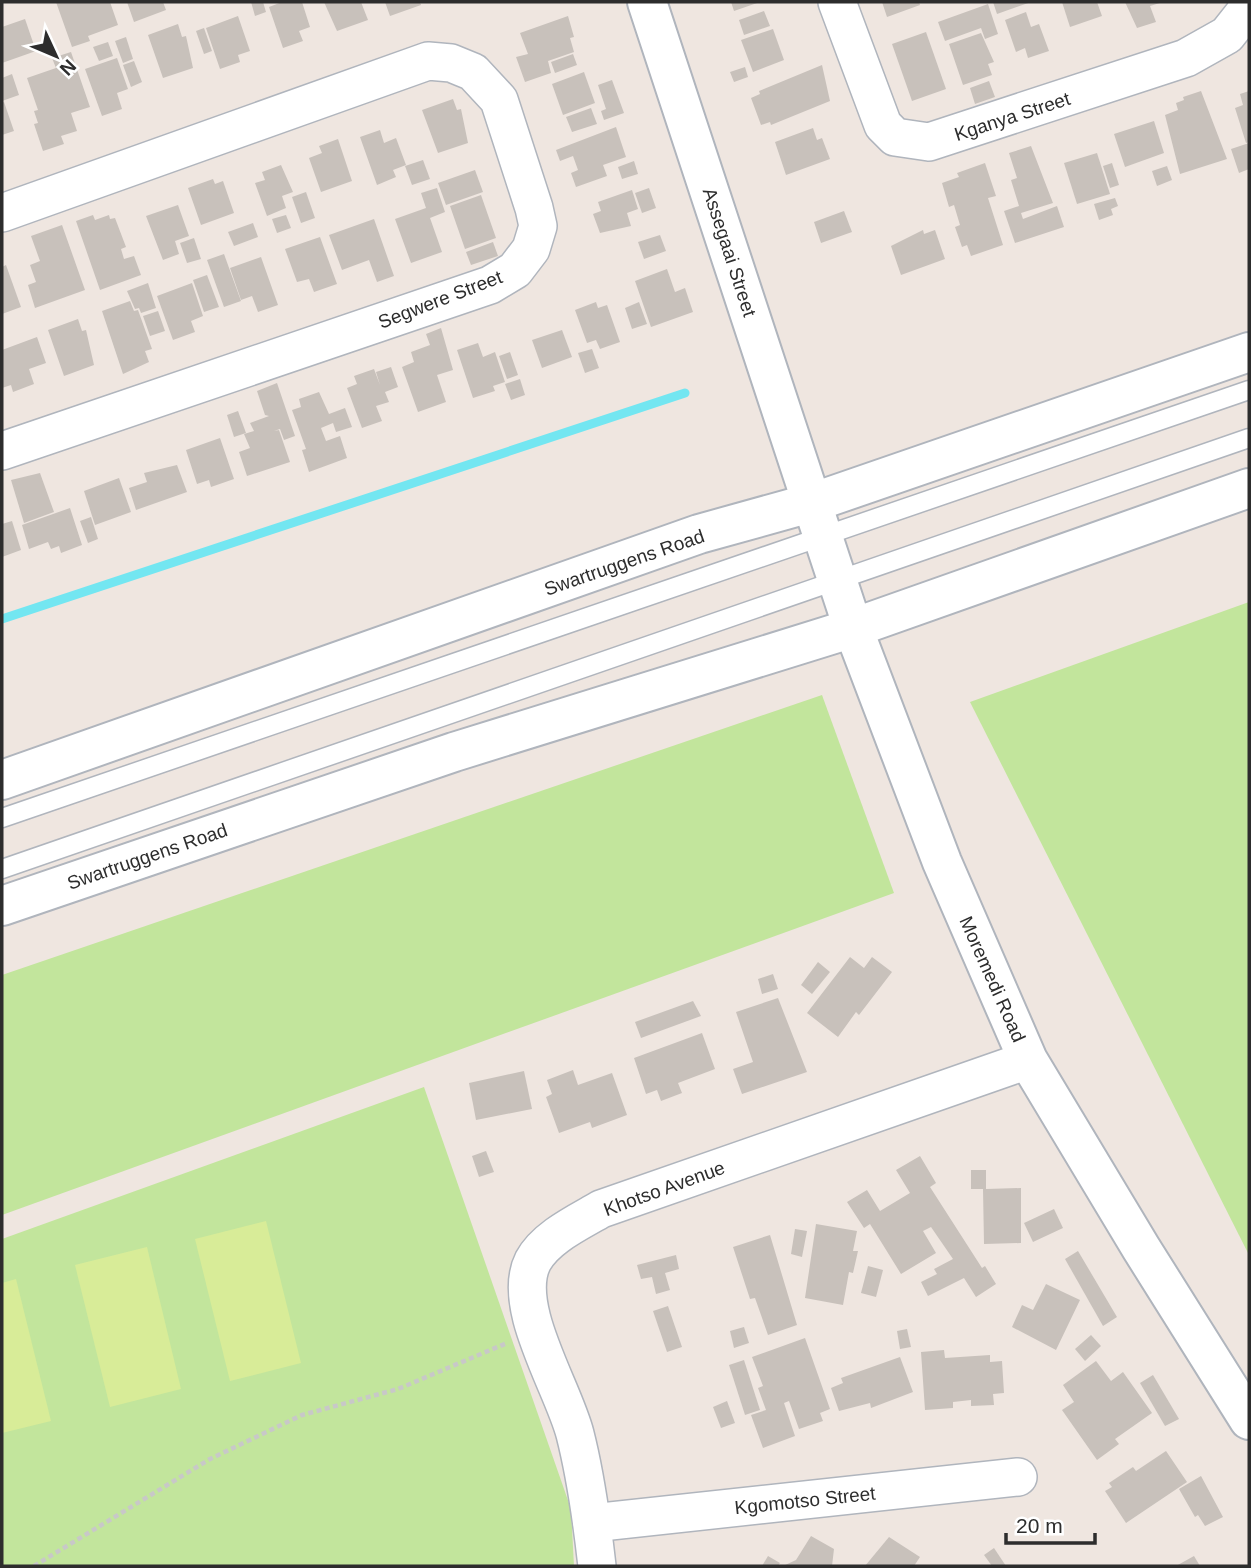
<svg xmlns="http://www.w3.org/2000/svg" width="1251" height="1568" font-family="Helvetica,sans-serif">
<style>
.green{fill:#c2e59c}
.pitch{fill:#d8ec98}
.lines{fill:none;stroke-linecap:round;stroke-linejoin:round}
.stream{stroke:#73e6f1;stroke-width:9}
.building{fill:#c8c1bb}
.lane-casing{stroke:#b0b5bd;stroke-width:21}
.street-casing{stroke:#b0b5bd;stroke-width:40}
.secondary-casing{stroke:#b0b5bd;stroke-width:42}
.path{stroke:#c8c8c8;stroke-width:4.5;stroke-dasharray:5 3.5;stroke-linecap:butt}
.lane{stroke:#fff;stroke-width:18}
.street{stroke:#fff;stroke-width:37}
.secondary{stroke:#fff;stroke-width:38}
.labels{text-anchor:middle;stroke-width:5;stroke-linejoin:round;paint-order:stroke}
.street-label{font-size:19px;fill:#2d2d2d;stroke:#fff}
</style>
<rect width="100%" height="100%" fill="#efe6e0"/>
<g class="green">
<path d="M1249,602V1255L970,702Z"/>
<path d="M822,695L894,893L2,1215V975Z"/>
<path d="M424,1087L571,1509L574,1566H2V1239Z"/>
</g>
<g class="pitch">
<path d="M266,1221L301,1363L230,1381L195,1239Z"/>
<path d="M147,1247L181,1389L110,1407L75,1265Z"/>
<path d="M16,1279L51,1421L2,1433V1283Z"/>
</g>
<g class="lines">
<path class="stream" d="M2,619L685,393"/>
</g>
<g class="building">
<path d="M56,2H110L118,25L88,36L90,41L72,47Z"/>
<path d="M127,2H163L166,10L134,22Z"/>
<path d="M251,2H263L266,12L255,16Z"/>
<path d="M282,2H302L310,27L299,31L303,41L283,48L269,7Z"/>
<path d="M324,2H361L368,20L337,31Z"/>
<path d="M385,2H420L421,5L390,16Z"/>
<path d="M731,2H760L734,11Z"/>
<path d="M882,2H919L920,5L887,17Z"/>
<path d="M993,2H1031L997,14Z"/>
<path d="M1062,2H1097L1102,16L1070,27Z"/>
<path d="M1125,2H1163L1150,6L1156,22L1137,28Z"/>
<path d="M988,4L998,34L985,39L981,28L945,41L938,22Z"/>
<path d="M764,11L770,26L744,35L739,20Z"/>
<path d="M1026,12L1031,27L1039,24L1049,51L1028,58L1025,48L1016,52L1005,20Z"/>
<path d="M238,16L250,51L238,55L240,62L220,69L206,28Z"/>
<path d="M568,16L574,37L570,38L574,52L548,61L551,73L525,82L516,57L528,54L520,33Z"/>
<path d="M25,19L36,51L2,63V27Z"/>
<path d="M178,24L182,37L186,36L193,68L163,78L148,35Z"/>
<path d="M204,28L212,51L204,54L196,31Z"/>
<path d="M773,29L784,60L753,72L741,40Z"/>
<path d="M926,32L946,89L912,101L892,44Z"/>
<path d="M981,33L994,62L988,64L992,75L963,85L949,44Z"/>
<path d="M126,37L133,59L123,63L115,41Z"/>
<path d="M108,42L113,56L99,61L93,47Z"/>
<path d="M71,52L90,107L71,113L77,131L61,136L64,144L43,151L34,124L38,123L34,111L38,110L27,78L56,68L52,58Z"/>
<path d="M573,54L577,65L555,73L551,62Z"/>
<path d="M117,58L128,89L117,93L122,109L102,116L85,69Z"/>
<path d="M134,61L142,82L131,87L123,65Z"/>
<path d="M822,65L830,101L771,125L770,122L761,125L751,98L760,94L759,91Z"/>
<path d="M745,67L748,77L734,82L730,72Z"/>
<path d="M584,72L595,103L563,115L552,84Z"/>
<path d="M12,74L19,95L2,101V78Z"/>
<path d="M612,80L624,113L604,120L601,111L606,109L598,85Z"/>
<path d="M989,81L995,97L975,104L970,88Z"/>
<path d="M1201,91L1227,159L1180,174L1165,115L1178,110L1176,103L1184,100L1183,97Z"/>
<path d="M1249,91V142L1246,143L1235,108L1243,105L1240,94Z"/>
<path d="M453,99L457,110L461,109L468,143L438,153L422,110Z"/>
<path d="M4,102L14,131L2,135V103Z"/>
<path d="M591,108L597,124L572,132L566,117Z"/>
<path d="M1154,121L1164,153L1125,167L1114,134Z"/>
<path d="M616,127L626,157L603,165L607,176L576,187L571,173L578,170L573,156L560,161L556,150Z"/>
<path d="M813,128L817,140L822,138L830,159L786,175L775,142Z"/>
<path d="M380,130L384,143L396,138L406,165L393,170L396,177L377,185L360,137Z"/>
<path d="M338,139L352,181L321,192L309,158L322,153L319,146Z"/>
<path d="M1249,143V169L1239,173L1231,149Z"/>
<path d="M1031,146L1053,203L1021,213L1023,219L1057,206L1064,227L1015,243L1004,211L1019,206L1011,180L1017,178L1009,153Z"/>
<path d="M1097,153L1110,194L1077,204L1064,163Z"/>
<path d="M423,160L430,179L412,185L405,166Z"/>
<path d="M634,161L638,174L622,179L618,167Z"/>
<path d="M985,163L996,196L988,198L1003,245L971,256L967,245L962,247L955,227L960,225L954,205L949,207L942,183L959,177L957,173Z"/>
<path d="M1112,163L1119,185L1110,188L1103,166Z"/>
<path d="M281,165L293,192L282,196L286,208L267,216L255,183L265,180L262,172Z"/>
<path d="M1167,166L1172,180L1157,186L1152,171Z"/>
<path d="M475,170L483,192L446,205L438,183Z"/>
<path d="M213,179L215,184L223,181L234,213L201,225L188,188Z"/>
<path d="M437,188L445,212L430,218L442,252L411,263L395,219L426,208L421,193Z"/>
<path d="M649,188L656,208L642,213L635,193Z"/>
<path d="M632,190L638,209L627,213L631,226L600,233L593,214L601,211L598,202Z"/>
<path d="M306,192L315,218L301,223L292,197Z"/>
<path d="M481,195L496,238L465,249L450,206Z"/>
<path d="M1115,198L1118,206L1111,209L1113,215L1099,220L1094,204Z"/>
<path d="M178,205L189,236L175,241L179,254L163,260L146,216Z"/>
<path d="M844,211L852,232L821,243L814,222Z"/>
<path d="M93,215L95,220L109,215L110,219L115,218L126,247L121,249L124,259L134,256L141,275L100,290L76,221Z"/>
<path d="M286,215L291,228L277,233L272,219Z"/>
<path d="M374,219L394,276L377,282L369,260L342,270L329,235Z"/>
<path d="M253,223L258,237L234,246L228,232Z"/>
<path d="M62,225L85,290L35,308L28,285L36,282L30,265L40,261L31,236Z"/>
<path d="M923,230L924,234L935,230L945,259L901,275L891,246Z"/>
<path d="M660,235L666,251L644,259L638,242Z"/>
<path d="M320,237L337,284L314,292L309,279L297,282L285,249Z"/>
<path d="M194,238L201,259L187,263L180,243Z"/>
<path d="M493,242L498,256L471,265L466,252Z"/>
<path d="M224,254L241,301L224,307L207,260Z"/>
<path d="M261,257L278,305L258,312L252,296L241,300L230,268Z"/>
<path d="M6,265L21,307L2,314V267Z"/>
<path d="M667,269L675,292L685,288L693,312L651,327L635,281Z"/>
<path d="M207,275L219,307L204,312L193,280Z"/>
<path d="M148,283L156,308L141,313L139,308L135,309L127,291Z"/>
<path d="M192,283L203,316L191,321L195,332L173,340L157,296Z"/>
<path d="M130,301L134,311L138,310L152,349L145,351L149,362L123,374L102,311Z"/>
<path d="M596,302L598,308L607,305L620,342L600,349L596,340L587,343L575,310Z"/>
<path d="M639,302L647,324L632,329L625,308Z"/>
<path d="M158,311L165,331L150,336L143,316Z"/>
<path d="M78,319L82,331L86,330L94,365L64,376L48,330Z"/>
<path d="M441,328L453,370L437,375L446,402L418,412L402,367L414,362L411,352L430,345L426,334Z"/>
<path d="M562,330L572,357L542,368L532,340Z"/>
<path d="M37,337L46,363L29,369L34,384L13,392L11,385L2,388V350Z"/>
<path d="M478,343L483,357L495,352L505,382L493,386L495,391L473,398L457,350Z"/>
<path d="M592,349L599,368L585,373L578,353Z"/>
<path d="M510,352L518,375L507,379L499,356Z"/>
<path d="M391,367L398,387L385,392L389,402L376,406L382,421L362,428L347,388L357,384L354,376L374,369L380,385L376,372Z"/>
<path d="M520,379L525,395L511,400L505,384Z"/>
<path d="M277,383L295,436L284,440L280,429L274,431L279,430L290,462L247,476L239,452L250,448L244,434L254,431L250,423L269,416L265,415L257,391Z"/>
<path d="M319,392L329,414L345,408L352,427L336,432L333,423L321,428L326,441L340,436L347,458L309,472L302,450L306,449L292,410L301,407L299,399Z"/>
<path d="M238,411L246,433L234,437L227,415Z"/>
<path d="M220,438L234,479L211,487L209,480L197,484L186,450Z"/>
<path d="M177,465L187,492L136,510L129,488L147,482L144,473Z"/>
<path d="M40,473L54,512L24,523L11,480Z"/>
<path d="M119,478L131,512L95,525L84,491Z"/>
<path d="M70,508L82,545L61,553L59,546L51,549L48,542L29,549L22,525Z"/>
<path d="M91,517L98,539L88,543L80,521Z"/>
<path d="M12,521L21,550L2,557V524Z"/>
<path d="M850,957L864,968L872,957L892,972L859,1015L856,1012L838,1037L807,1013Z"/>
<path d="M818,962L830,972L812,994L801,985Z"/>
<path d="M773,974L778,989L762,994L758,979Z"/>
<path d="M778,998L807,1072L742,1094L733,1069L753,1062L736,1012Z"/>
<path d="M693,1001L701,1016L641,1038L635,1022Z"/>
<path d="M702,1033L715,1069L678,1083L682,1093L661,1101L657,1090L646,1094L634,1058Z"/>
<path d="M573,1070L578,1085L612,1073L627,1115L592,1128L590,1122L559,1133L546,1097L552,1094L547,1080Z"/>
<path d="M524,1071L532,1109L476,1120L469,1083Z"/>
<path d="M486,1151L494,1172L479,1177L472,1156Z"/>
<path d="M920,1156L936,1183L930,1187L982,1268L985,1266L996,1284L976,1297L964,1278L928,1296L921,1282L937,1274L934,1269L953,1259L931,1227L923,1231L936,1253L901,1274L870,1224L864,1228L847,1202L867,1190L880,1211L910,1193L896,1170Z"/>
<path d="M971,1170H986V1189L1021,1188V1243L984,1244L983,1189H971Z"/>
<path d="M1054,1209L1063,1228L1033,1242L1024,1223Z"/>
<path d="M816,1224L857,1231L853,1251H858L853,1273L849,1272L843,1305L805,1298Z"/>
<path d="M795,1229L807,1231L802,1257L791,1254Z"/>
<path d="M770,1235L797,1325L768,1335L755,1298L750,1299L733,1247Z"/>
<path d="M1078,1251L1117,1317L1103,1326L1065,1259Z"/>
<path d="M676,1255L679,1269L665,1273L670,1290L656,1294L652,1277L641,1279L637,1265Z"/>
<path d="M868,1266L883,1270L876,1297L861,1293Z"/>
<path d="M1046,1284L1080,1300L1056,1350L1012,1327L1022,1305L1033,1310Z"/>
<path d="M668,1306L682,1347L667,1352L653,1311Z"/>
<path d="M744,1327L749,1343L734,1348L730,1331Z"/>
<path d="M907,1329L911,1347L900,1349L897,1331Z"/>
<path d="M1091,1335L1101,1346L1085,1361L1075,1349Z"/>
<path d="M805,1338L830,1409L820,1413L823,1421L799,1429L789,1401L784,1403L795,1436L763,1448L751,1415L766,1410L758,1388L763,1386L752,1357Z"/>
<path d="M944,1350L945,1358L990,1355V1362L1002,1361L1004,1393L993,1394L994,1405L971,1406V1400L953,1402V1408L925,1410L921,1352Z"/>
<path d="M900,1357L913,1392L871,1408L870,1403L839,1411L831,1388L843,1383L841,1378Z"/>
<path d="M744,1360L760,1410L745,1415L729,1365Z"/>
<path d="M1096,1361L1111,1381L1123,1372L1152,1413L1115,1439L1119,1444L1097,1460L1062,1410L1074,1402L1063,1385Z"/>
<path d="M1153,1375L1179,1419L1165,1426L1140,1383Z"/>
<path d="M727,1401L735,1423L721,1428L713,1407Z"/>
<path d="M1166,1451L1187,1482L1126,1523L1105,1491L1112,1487L1109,1483L1133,1467L1136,1471Z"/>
<path d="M1201,1476L1223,1517L1205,1526L1198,1515L1195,1517L1179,1489Z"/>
<path d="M811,1536L834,1549L832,1566H783L796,1560Z"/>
<path d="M889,1537L920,1557L914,1566H865Z"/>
<path d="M994,1548L1006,1566H992L984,1555Z"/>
<path d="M768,1556L780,1563L778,1566H762Z"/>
<path d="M1194,1556L1200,1566H1176Z"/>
</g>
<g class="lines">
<g class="lane-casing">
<g id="lane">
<path d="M2,818L1249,390"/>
<path d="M2,869L1249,438"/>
</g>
</g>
<g class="street-casing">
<g id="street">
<path d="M837,2L883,125L895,137L929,142L1186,58L1227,35L1246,11L1247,2"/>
<path d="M2,213L428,61L451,63L473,72L499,100L534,208L538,226L531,249L515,270L490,285L2,451"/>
<path d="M592,1523L1018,1477"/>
<path d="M597,1566C592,1522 586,1477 575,1434C563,1387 510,1306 533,1261C546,1237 579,1222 601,1209L1028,1060"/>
</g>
</g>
<g class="secondary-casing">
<g id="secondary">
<path d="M647,2L853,628L942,862L1028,1060L1141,1248L1249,1420"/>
<path d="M2,780L699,534L814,502L1249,352"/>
<path d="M2,906L454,752L853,628L1249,488"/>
</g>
</g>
<path class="path" d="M34,1566L210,1459L302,1415L398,1389L507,1343"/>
<use href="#lane" class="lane"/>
<use href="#street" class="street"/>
<use href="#secondary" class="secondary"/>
</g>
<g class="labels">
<g class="street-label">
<text transform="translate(1012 116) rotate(-18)" y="7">Kganya Street</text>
<text transform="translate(730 252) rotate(72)" y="7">Assegaai Street</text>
<text transform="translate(440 299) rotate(-21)" y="7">Segwere Street</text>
<text transform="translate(624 562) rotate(-19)" y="7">Swartruggens Road</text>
<text transform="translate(147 856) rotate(-19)" y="7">Swartruggens Road</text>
<text transform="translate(993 979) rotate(66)" y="7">Moremedi Road</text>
<text transform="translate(664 1188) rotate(-20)" y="7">Khotso Avenue</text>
<text transform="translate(805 1500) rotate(-6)" y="7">Kgomotso Street</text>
</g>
</g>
<rect width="1251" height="1568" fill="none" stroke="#2d2d2d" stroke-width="7"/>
<g transform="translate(56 56) rotate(134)" stroke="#ffffff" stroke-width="5" paint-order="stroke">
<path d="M0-5L12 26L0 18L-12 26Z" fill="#2d2d2d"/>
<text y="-10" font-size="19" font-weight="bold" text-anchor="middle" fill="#2d2d2d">N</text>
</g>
<path d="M1006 1533v10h89v-10" fill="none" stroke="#2d2d2d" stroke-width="3.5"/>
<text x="1016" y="1533" font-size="21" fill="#2d2d2d" stroke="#ffffff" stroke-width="5" paint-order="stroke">20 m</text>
</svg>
